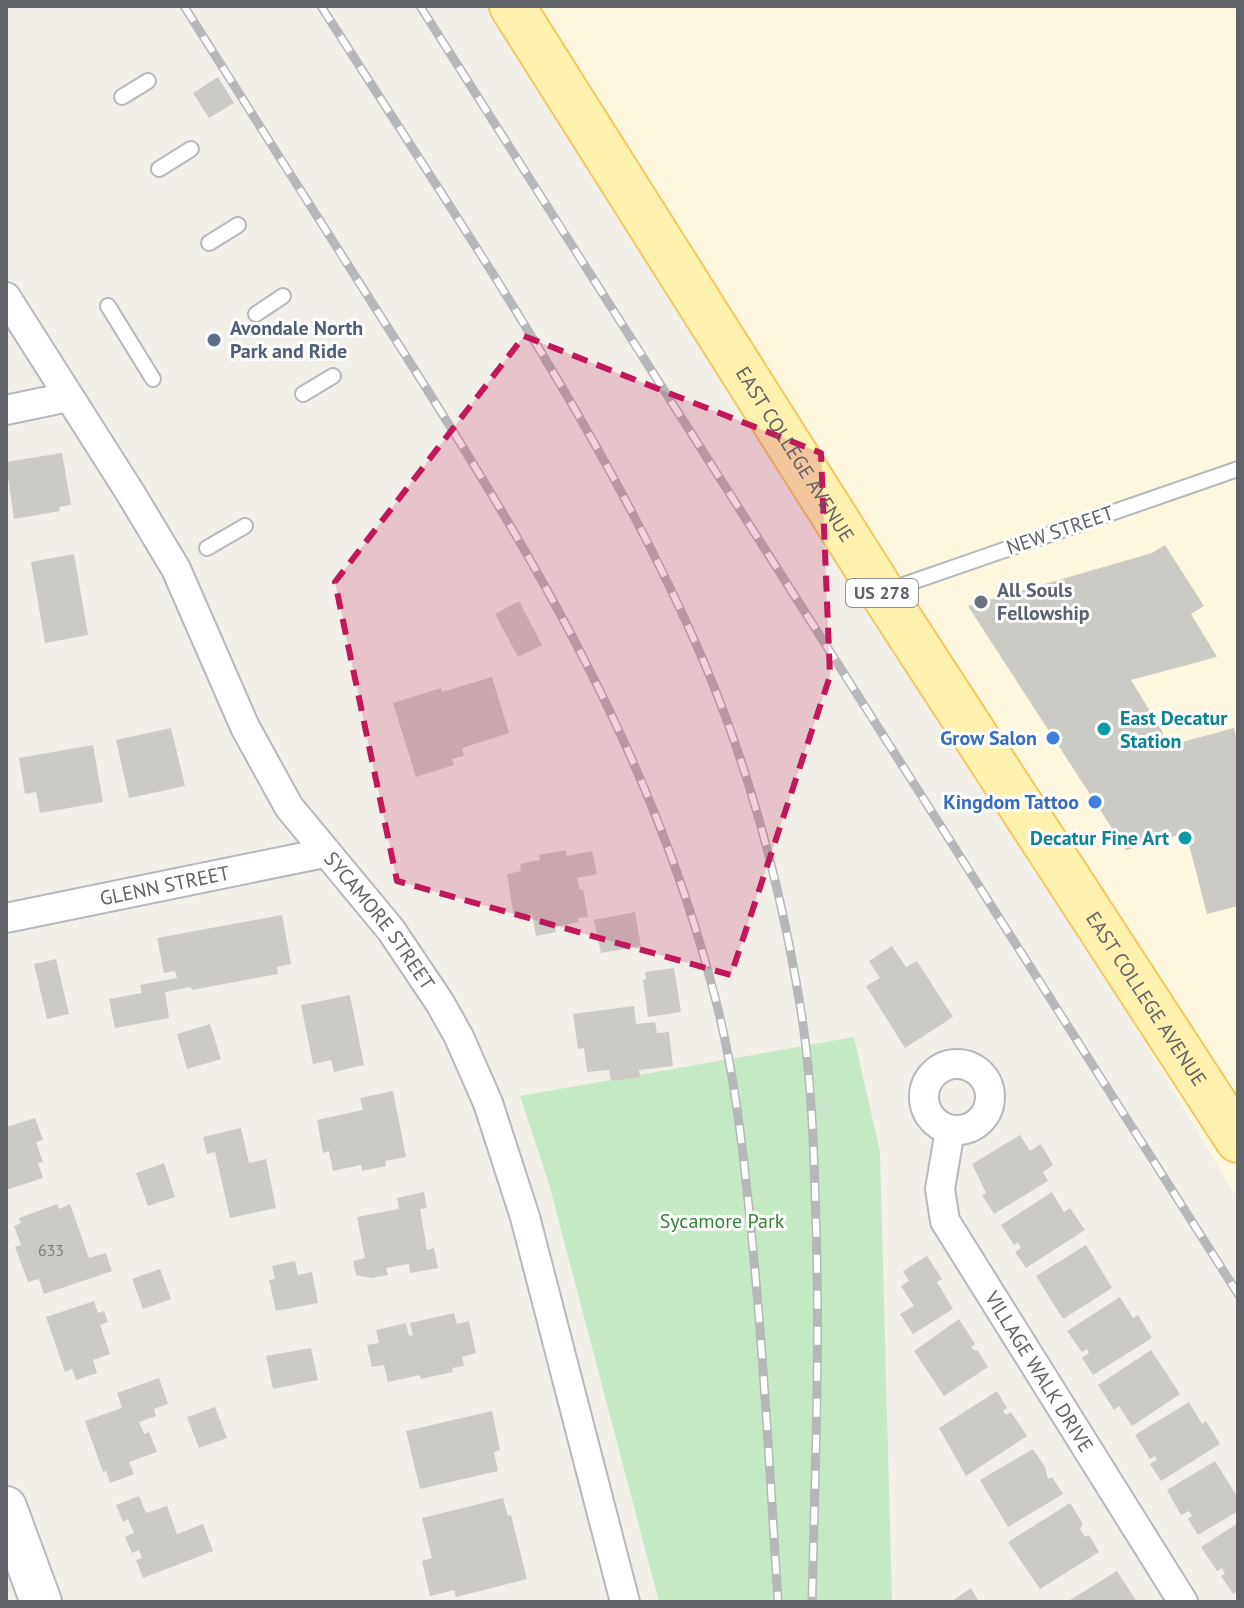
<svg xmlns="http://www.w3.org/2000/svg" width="1244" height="1608" font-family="'PT Sans',sans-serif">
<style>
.commercial{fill:#fef7e0}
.green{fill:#c5e8c5}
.building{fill:#cccac5}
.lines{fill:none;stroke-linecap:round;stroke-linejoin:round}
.lane-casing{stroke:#b5b8bc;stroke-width:18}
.street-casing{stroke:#b5b8bc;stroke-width:32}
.secondary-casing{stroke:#b6babf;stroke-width:44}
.primary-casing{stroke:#f2c960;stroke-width:48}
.lane{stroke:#fff;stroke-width:14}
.street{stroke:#fff;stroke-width:28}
.secondary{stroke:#fff;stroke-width:40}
.primary{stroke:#fff2af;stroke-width:44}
.rail-casing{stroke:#b6b7b8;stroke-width:9}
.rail{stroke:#fff;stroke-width:6;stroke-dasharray:18;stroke-linecap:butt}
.marked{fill:#c2185b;fill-opacity:0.2;stroke:#c2185b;stroke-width:6;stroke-dasharray:16 10;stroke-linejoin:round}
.service-dot{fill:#5c6f8a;stroke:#fff;stroke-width:3}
.worship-dot{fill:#6b7280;stroke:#fff;stroke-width:3}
.culture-dot{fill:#0f9aa8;stroke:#fff;stroke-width:3}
.shop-dot{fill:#3f7fe0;stroke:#fff;stroke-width:3}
.labels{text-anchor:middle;stroke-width:6;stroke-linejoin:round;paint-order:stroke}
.number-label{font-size:16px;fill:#7a7d7f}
.shield{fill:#fff;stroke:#8f9295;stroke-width:2}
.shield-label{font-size:18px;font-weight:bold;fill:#5f6368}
.service-label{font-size:20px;font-weight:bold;fill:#4e5e75;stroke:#fff;text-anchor:start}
.street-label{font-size:20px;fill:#5f6368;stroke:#fff}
.worship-label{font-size:20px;font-weight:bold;fill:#5b616d;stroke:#fff;text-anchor:start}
.culture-label{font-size:20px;font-weight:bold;fill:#0d838f;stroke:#fff;text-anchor:start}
.shop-label{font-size:20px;font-weight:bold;fill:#366cbe;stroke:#fff;text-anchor:end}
.park-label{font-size:20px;fill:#348238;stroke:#fff}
</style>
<rect width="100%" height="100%" fill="#f1efe8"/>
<path class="commercial" d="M492,6H1238V1200L1110,984L938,717Z"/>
<path class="green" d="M854,1037L880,1152L892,1602H659L549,1184L520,1096Z"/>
<g class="building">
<path d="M218,77L234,103L209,118L193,93Z"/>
<path d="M62,453L71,505L59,507L60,511L14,519L6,462Z"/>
<path d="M1165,545L1204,606L1191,614L1217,657L1131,680L1162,731L1167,746L1234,728L1238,745V906L1207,914L1188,841L1182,834L1126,850L968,606L1152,553Z"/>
<path d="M74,554L88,635L45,643L31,562Z"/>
<path d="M519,601L542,645L518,657L495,614Z"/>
<path d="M492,677L509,733L462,748L464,756L452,759L454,765L416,777L393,703L441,688L442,692Z"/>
<path d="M171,728L185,786L129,798L116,740Z"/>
<path d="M93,745L103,802L40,813L36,792L25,794L19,758Z"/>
<path d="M566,850L567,856L592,851L597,874L577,878L580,890L583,889L588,917L578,918V922L555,927L556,932L536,936L532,914L514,917L507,874L521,871L520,864L540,860L539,855Z"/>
<path d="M635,912L641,946L601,953L594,920Z"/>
<path d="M282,915L291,964L277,967L278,974L192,990L191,987L165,992L169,1018L115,1028L109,999L142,993L140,985L177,978L175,971L164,973L157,938Z"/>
<path d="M892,946L906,967L917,961L953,1017L905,1048L866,986L880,978L869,961Z"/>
<path d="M56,959L69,1014L47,1019L34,964Z"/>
<path d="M674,968L681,1012L648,1017L643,980L646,979L645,972Z"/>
<path d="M350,995L364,1065L334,1072L331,1060L313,1064L301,1005Z"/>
<path d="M634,1006L636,1024L655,1022L657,1033L669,1032L673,1066L639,1070L640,1077L611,1081L609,1070L587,1072L584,1048L578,1049L573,1014Z"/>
<path d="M210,1024L221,1059L187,1069L177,1034Z"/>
<path d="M393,1091L406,1157L385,1161L386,1166L362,1171L361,1165L333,1171L329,1151L323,1153L317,1120L363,1110L360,1098Z"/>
<path d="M35,1118L43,1140L36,1142L43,1162L38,1163L43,1178L6,1190V1127Z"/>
<path d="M241,1128L249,1163L266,1159L276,1208L230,1218L215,1152L207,1154L203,1137Z"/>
<path d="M1020,1135L1030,1151L1041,1144L1053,1165L1043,1172L1048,1181L994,1214L982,1195L986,1193L972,1164Z"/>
<path d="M164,1163L175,1197L148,1206L136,1173Z"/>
<path d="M424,1192L427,1208L420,1209L427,1250L434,1248L438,1268L410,1273L409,1264L386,1268L388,1275L371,1278L356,1275L353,1261L365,1258L357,1217L399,1209L397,1198Z"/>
<path d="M1052,1192L1064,1212L1070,1208L1085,1230L1026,1268L1015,1252L1021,1248L1018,1242L1014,1245L1001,1225Z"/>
<path d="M57,1204L59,1209L70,1204L89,1258L106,1253L112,1271L44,1294L39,1279L28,1282L15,1247L21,1245L14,1226L21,1223L19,1218Z"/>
<path d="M1086,1245L1112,1288L1063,1319L1036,1276Z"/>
<path d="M927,1256L942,1279L937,1282L953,1309L913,1334L900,1314L914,1306L901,1286L909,1281L903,1271Z"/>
<path d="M295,1261L298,1275L312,1272L318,1303L276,1311L269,1280L275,1279L272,1266Z"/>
<path d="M160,1269L171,1299L143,1309L132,1279Z"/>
<path d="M1120,1297L1133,1318L1138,1315L1152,1338L1093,1375L1082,1358L1089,1353L1087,1349L1082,1352L1067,1331Z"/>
<path d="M94,1301L98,1313L104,1311L108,1322L100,1325L110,1354L93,1360L97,1373L76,1380L72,1369L65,1372L46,1317Z"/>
<path d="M454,1313L457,1324L469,1321L476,1353L462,1357L464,1366L452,1368L453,1372L421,1379L420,1375L388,1382L384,1365L372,1367L367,1345L379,1343L376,1330L406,1323L409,1336L413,1335L410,1323Z"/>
<path d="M959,1319L975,1344L971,1347L975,1351L977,1350L988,1367L944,1396L914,1351Z"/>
<path d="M311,1348L318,1380L273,1389L266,1356Z"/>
<path d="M1151,1350L1180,1394L1132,1426L1119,1406L1114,1410L1098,1385Z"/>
<path d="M159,1378L168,1404L154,1409L156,1416L139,1422L144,1434L149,1432L157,1452L129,1462L134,1474L110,1483L106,1471L103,1472L85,1421L122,1408L117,1393Z"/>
<path d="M997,1391L1007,1408L1003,1411L1006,1415L1011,1412L1027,1436L966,1476L939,1428Z"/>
<path d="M1189,1402L1202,1424L1206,1421L1220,1444L1161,1481L1150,1464L1157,1460L1155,1456L1150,1459L1135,1435Z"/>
<path d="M215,1407L227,1438L199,1448L187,1417Z"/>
<path d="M492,1411L500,1450L494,1452L498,1471L420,1489L406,1431Z"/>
<path d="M1033,1449L1045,1467L1048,1479L1052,1477L1063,1494L1008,1527L980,1480Z"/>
<path d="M1215,1461L1238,1498V1511L1198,1535L1188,1519L1192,1516L1189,1511L1181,1515L1167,1490Z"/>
<path d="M139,1496L146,1513L167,1506L177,1534L203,1524L213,1551L143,1578L136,1560L142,1558L139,1550L132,1553L125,1537L134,1533L128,1519L123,1522L116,1505Z"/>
<path d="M503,1498L508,1516L511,1515L527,1579L456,1597L454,1590L430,1596L422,1561L432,1558L422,1518Z"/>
<path d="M1070,1503L1083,1524L1080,1529L1085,1537L1089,1535L1099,1552L1040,1589L1008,1542Z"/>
<path d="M1238,1523V1591L1233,1594L1221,1576L1225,1574L1222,1568L1217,1571L1201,1547Z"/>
<path d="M1117,1571L1137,1602H1072L1070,1600Z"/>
<path d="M971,1588L979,1602H950L955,1599Z"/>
</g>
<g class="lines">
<g class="lane-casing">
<g id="lane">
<path d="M122,97L148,81"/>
<path d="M159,169L191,149"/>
<path d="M209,243L238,225"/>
<path d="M108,306L153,379"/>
<path d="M256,314L283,296"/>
<path d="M303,394L333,376"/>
<path d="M207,548L245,526"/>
<path d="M886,591L1238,469"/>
</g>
</g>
<g class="street-casing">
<g id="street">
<path id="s1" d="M6,297L131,494L176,569L245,727L289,807L391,930L440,1003L459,1037L488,1103L525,1217L625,1602"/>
<path d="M6,410L68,397"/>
<path id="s2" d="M6,918L324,853"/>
<circle cx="957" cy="1097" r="33"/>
<path id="s3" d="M950,1130L940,1189L945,1221L1183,1602"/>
</g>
</g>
<g class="secondary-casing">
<path id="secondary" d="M6,1507L41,1602"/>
</g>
<g class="primary-casing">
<g id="primary">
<path id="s4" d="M512,6L882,592L1238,1140"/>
</g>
</g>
<use href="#lane" class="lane"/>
<use href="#street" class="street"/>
<use href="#secondary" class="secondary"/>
<use href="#primary" class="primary"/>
<g class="rail-casing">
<g id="rail">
<path d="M184,6C257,122 330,237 404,353C533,557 650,750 712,986C733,1062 742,1140 750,1219C763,1346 770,1474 778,1602"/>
<path d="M321,6C454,215 605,432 703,660C751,773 783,896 802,1017C812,1085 814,1154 816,1223C820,1349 815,1476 812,1602"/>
<path d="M420,6L1238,1294"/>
</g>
</g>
<use href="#rail" class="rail"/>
</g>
<path class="marked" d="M524,336L821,453L830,676L731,975L397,881L335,582Z"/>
<circle class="service-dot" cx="214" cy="340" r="8"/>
<circle class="worship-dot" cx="981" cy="602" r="8"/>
<g class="culture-dot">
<circle cx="1104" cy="729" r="8"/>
<circle cx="1185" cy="838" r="8"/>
</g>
<g class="shop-dot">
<circle cx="1053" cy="738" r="8"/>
<circle cx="1095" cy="802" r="8"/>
</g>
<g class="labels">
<g class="number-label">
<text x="51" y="1256">633</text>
</g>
<rect class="shield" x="846" y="579" width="72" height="28" rx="6"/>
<g class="shield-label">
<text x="882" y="599">US 278</text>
</g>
<g class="service-label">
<text x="230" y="335">Avondale North<tspan x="230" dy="23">Park and Ride</tspan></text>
</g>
<g class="street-label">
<text dy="7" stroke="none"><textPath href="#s4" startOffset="530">EAST COLLEGE AVENUE</textPath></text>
<text transform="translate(1060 530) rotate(-19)" y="7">NEW STREET</text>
<text dy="7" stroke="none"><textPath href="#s2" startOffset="162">GLENN STREET</textPath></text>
<text dy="7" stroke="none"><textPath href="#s1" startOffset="730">SYCAMORE STREET</textPath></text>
<text dy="7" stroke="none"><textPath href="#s4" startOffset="1178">EAST COLLEGE AVENUE</textPath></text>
<text dy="7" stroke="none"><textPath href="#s3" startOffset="270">VILLAGE WALK DRIVE</textPath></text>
</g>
<g class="worship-label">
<text x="997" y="597">All Souls<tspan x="997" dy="23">Fellowship</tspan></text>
</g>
<g class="culture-label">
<text x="1120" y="725">East Decatur<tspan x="1120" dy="23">Station</tspan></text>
<text x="1169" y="845" text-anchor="end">Decatur Fine Art</text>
</g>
<g class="shop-label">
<text x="1037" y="745">Grow Salon</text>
<text x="1079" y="809">Kingdom Tattoo</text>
</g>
<g class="park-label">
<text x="722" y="1228">Sycamore Park</text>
</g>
</g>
<rect width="1244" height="1608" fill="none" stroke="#5f6368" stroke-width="16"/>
</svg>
